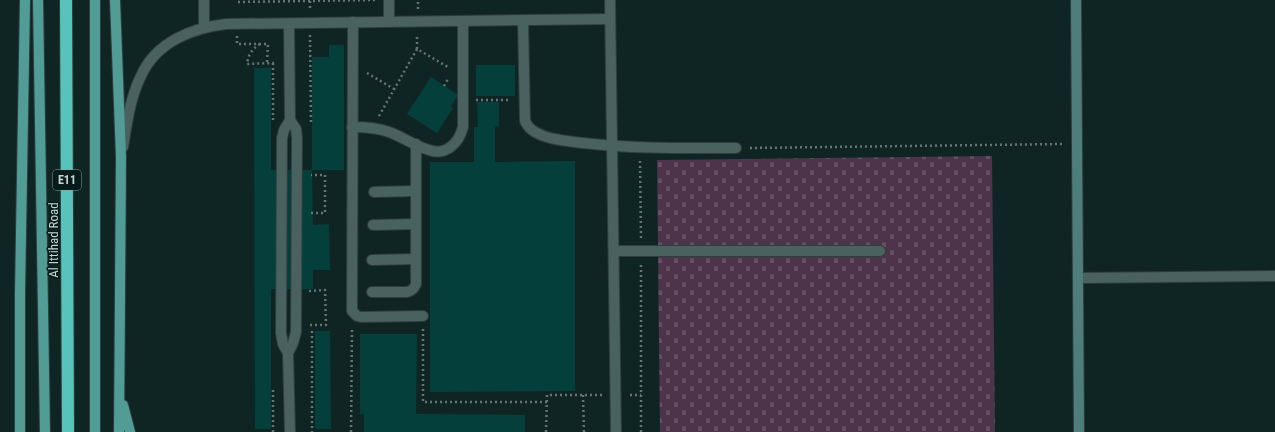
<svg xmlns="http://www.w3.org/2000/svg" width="1275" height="432" font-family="'Roboto Condensed',sans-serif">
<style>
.cemetery{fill:url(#cemetery-stones)}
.building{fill:#053f3c}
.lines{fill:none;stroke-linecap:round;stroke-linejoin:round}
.lane-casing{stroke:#303e3d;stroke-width:12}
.street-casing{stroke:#303e3d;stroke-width:12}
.secondary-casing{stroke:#303e3d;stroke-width:12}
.primary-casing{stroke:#303e3d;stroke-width:12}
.highway-casing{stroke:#303e3d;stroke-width:14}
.path{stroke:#647574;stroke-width:2.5;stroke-dasharray:2 3;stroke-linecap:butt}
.lane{stroke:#49615f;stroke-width:10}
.street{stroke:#49615f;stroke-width:10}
.secondary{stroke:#4e7e7b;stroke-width:10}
.primary{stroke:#529c96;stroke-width:10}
.highway{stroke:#58c3bb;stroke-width:12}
.labels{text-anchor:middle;stroke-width:3;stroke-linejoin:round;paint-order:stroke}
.shield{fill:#051c1a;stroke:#8e9e9c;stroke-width:1}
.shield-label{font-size:12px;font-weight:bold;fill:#c8d5d3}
.street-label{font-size:13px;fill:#c8d5d3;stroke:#051c1a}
</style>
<defs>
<pattern id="cemetery-stones" width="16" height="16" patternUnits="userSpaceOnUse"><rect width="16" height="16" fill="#4d344a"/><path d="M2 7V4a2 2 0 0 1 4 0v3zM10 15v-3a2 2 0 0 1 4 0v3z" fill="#655063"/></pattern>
</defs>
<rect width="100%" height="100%" fill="#0f2524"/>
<path class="cemetery" d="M992,156L995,432H660L657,160Z"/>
<g class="building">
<path d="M329,45H344V170H312V57H329Z"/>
<rect x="476" y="65" width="39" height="31"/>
<path d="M254,68H271V170H312L313,225L329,224L330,270H313V289H271V429H255Z"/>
<path d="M431,77L458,95L451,106L453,108L437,133L407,114Z"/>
<path d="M477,102H499V126L495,127V162L575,161V391L430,392V162H474V127H478Z"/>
<path d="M315,331H330L331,429H315Z"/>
<path d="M360,334H417L416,414L525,415V432H364V414H360Z"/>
</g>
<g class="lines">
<g class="lane-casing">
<g id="lane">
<path d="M204,0V27"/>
<path d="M389,0V22"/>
<path d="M523,20L525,121C527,125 529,128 532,130C546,140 567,141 583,143C634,149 685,148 736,148"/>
<path d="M353,22L352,311L357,316L361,317L423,316"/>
<path d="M289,24L290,120L296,129L297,138L296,332L293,343L288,353L290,432"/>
<path d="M352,127C365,127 378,128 389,132C403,137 415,146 429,150C446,156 459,143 463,127V21"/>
<path d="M374,192L416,191"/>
<path d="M373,225L416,224"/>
<path d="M614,251H880"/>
<path d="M372,260L416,259"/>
<path d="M372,292H407C412,291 414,289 416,284V144"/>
<path d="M288,353L283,344L281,333L282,138L284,130L290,120"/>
</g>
</g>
<g class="street-casing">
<g id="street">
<path d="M610,0L616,432"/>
<path d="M123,147C127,123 130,98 141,76C156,42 192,28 226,24L610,19"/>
<path d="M1078,278L1275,276"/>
</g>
</g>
<g class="secondary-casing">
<path id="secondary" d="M1076,0L1079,432"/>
</g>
<g class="primary-casing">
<g id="primary">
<path d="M38,0L45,432"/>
<path d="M115,0L121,157L119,432"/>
<path d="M123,405L130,432"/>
<path d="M20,432V293L25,0"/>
<path d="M95,432V0"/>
</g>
</g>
<g class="highway-casing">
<path id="highway" d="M66,0L68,432"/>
</g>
<g class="path">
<path d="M310,1V8"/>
<path d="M238,2L375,0"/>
<path d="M418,9V0"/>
<path d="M310,35L311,124"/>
<path d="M237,36V44H268L267,63"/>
<path d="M260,44C252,49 248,55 247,64L274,63"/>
<path d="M417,49V36"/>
<path d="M273,63V120"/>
<path d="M367,73L394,89"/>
<path d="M444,86L448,79"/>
<path d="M476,100H511"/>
<path d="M379,116L417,49L448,67"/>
<path d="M750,148L1063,144"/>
<path d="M640,161L641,238"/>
<path d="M311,213H325V175H311"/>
<path d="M641,265V432"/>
<path d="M309,291L325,290L326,325H310"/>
<path d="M423,329V402H547"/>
<path d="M312,331V432"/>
<path d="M583,395L584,432"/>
<path d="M630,395H641"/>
<path d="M273,432V387"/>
<path d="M351,432L352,329"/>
<path d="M546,432L547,395H603"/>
</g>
<use href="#lane" class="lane"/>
<use href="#street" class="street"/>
<use href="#secondary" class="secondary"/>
<use href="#primary" class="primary"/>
<use href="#highway" class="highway"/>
</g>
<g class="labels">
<rect class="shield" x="53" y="170" width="28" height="20" rx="3"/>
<g class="shield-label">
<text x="67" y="184">E11</text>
</g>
<g class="street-label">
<text transform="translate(53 240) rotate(-90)" y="5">Al Ittihad Road</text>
</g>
</g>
</svg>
